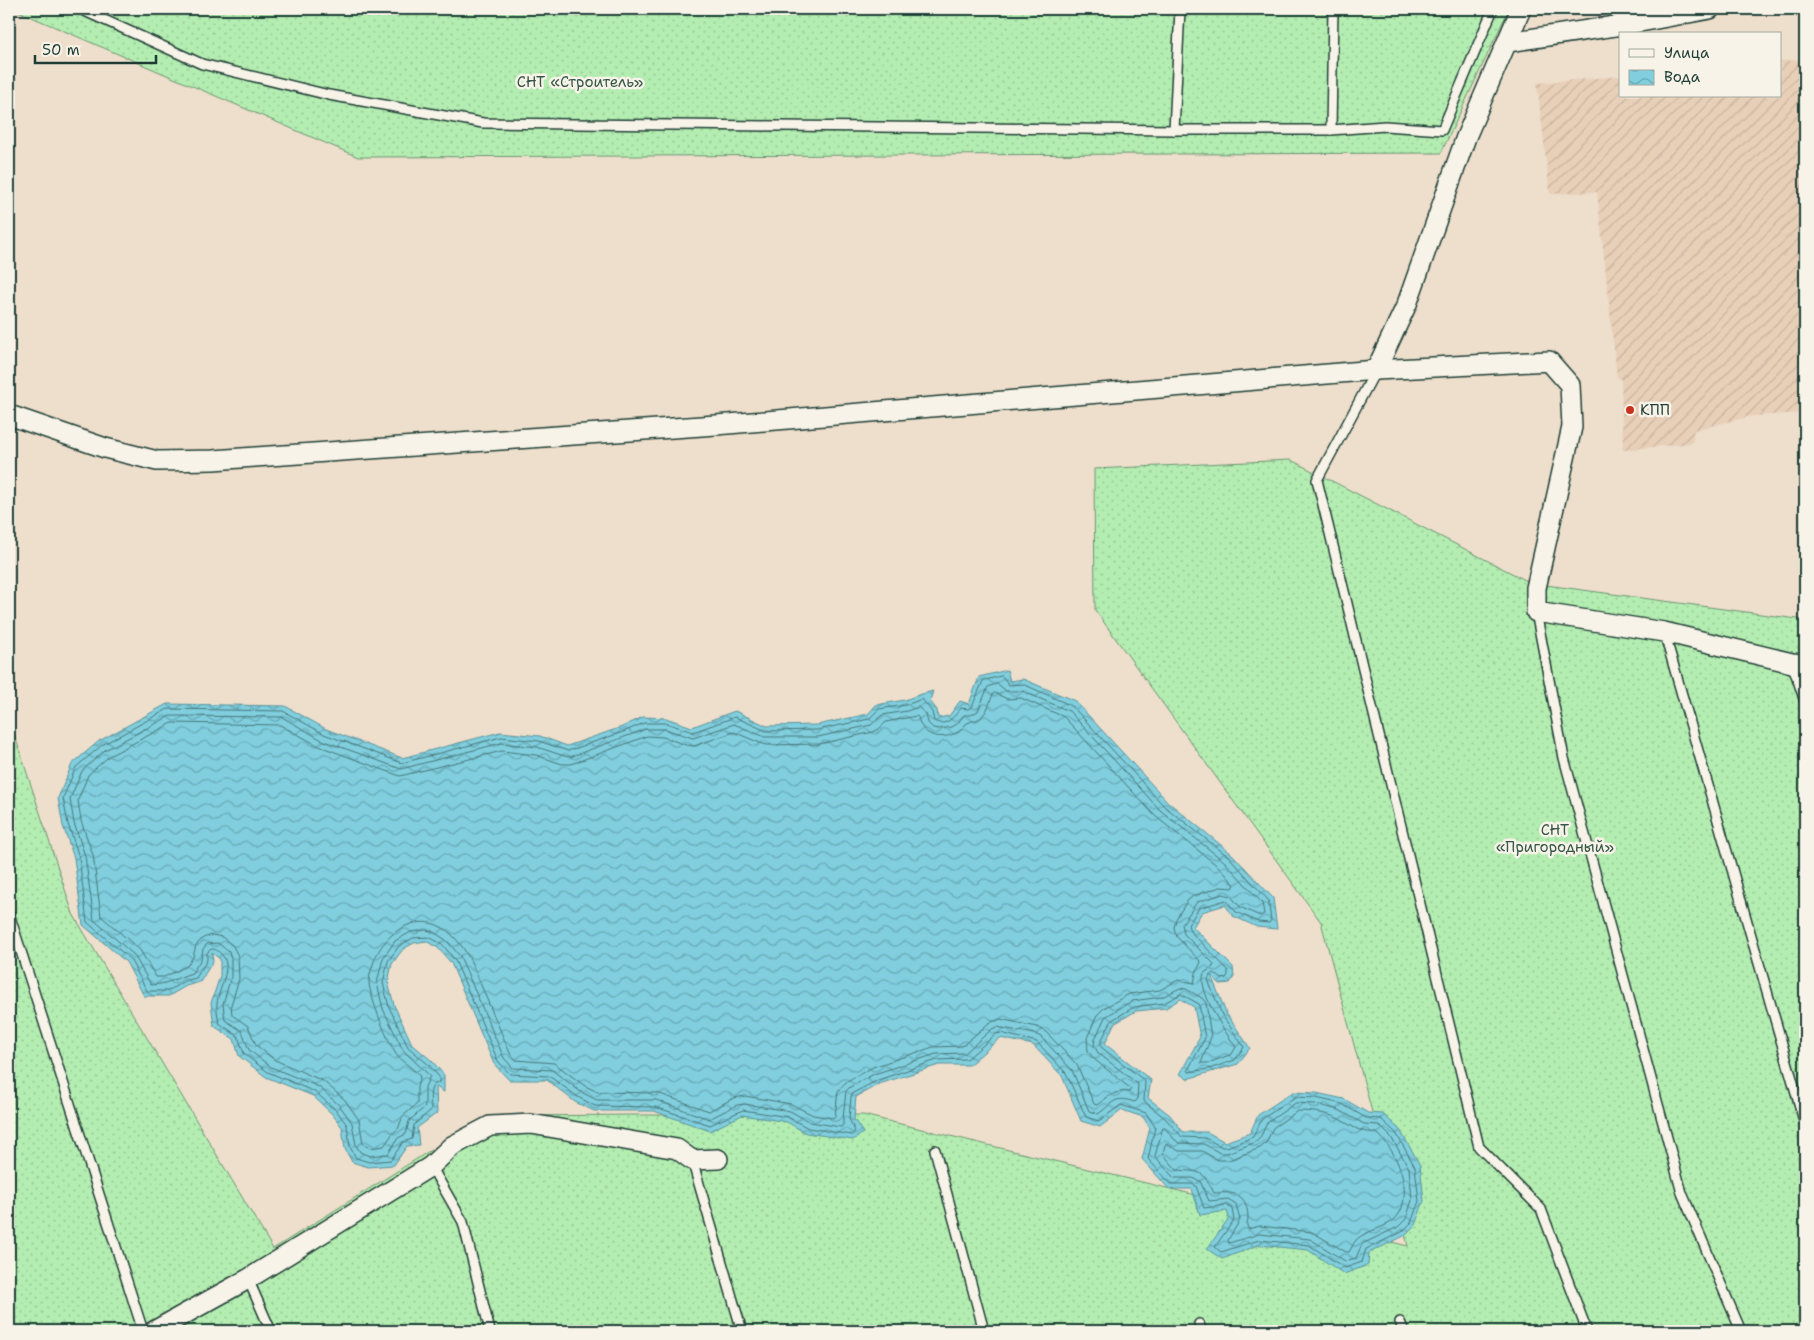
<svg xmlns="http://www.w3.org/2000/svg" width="1814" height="1340" font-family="'Shantell Sans',sans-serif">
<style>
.industrial{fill:url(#industrial-furrows)}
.grass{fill:url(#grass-dots);stroke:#6a9572}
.water{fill:url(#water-waves);stroke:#59949a}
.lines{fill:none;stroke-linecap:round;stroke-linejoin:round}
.shore{stroke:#467778;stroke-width:1}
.service-casing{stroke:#1f3d34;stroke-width:12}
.minor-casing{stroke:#1f3d34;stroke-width:22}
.service{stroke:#f7f3e8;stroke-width:9}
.minor{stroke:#f7f3e8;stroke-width:19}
.poi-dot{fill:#c8321e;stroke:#f7f3e8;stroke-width:2}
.labels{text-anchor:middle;stroke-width:5;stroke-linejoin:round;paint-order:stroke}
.park-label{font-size:15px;fill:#355747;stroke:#f7f3e8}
.poi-label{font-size:15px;fill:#1f3d34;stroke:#f7f3e8;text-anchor:start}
</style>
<defs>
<pattern id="industrial-furrows" width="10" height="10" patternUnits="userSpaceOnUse" patternTransform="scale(1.25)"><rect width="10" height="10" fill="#e8cfb8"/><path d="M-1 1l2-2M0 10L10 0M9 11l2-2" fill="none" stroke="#c7b39f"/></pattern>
<pattern id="grass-dots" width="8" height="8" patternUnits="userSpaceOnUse" patternTransform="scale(1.25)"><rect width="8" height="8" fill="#b4edb1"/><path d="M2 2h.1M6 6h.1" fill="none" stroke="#9acc99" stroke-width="1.8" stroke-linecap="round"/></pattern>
<pattern id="water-waves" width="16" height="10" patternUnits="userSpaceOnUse" patternTransform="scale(1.25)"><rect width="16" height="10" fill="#80cede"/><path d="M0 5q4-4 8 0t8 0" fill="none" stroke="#68a8b5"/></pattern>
</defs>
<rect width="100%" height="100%" fill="#eedecc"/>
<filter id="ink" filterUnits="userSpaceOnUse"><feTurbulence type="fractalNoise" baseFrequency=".02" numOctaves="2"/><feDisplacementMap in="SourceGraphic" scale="10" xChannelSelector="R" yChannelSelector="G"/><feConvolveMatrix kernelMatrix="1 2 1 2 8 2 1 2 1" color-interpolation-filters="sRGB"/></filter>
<g filter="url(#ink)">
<path class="industrial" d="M1805,59V413L1752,416L1694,430L1692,443L1623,450L1621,379L1617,377L1597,192L1550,194L1537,83L1620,76V96H1780V61Z"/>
<g class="grass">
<path d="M13,9H1509L1441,153L358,157Z"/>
<path d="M1291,460L1531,583L1805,620V1331H9V718L73,914L273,1249L450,1138L501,1116L641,1115H863L1408,1246L1321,922L1095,610L1094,469Z"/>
</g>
<path class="water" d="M1007,670L1010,681L1023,679L1075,701L1168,802L1232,854L1273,898L1277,929L1257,927L1233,916L1225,905L1202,912L1193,927L1233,967L1234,977L1230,983L1220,984L1211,975L1226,1013L1250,1048L1238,1064L1187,1079L1180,1074L1200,1037L1194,1007L1180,999L1166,1008L1136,1011L1114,1024L1105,1044L1151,1080L1148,1098L1170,1115L1183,1132H1207L1225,1142L1250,1133L1258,1115L1293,1092L1316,1093L1344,1099L1368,1113L1383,1114L1400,1130L1420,1165L1424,1201L1415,1225L1404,1236L1369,1253L1368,1265L1344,1274L1308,1250L1259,1245L1222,1259L1207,1249L1229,1218L1227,1211L1200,1215L1192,1189H1169L1142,1159L1150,1128L1143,1117L1122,1110L1100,1127L1081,1121L1062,1076L1033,1045L1000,1038L969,1065H939L879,1084L856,1097L854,1119L863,1133L853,1140L806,1133L787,1122L742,1115L710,1131L654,1111H594L575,1102L547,1080H509L494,1064L451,963L438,948L426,941L414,943L403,949L392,964L388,982L394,1005L412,1044L432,1061L444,1075V1092L436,1087L437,1113L417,1128L419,1145L407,1146L394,1165L368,1167L352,1162L345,1149L342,1127L332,1114L313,1096L266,1077L239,1056L234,1039L214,1026L211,1003L220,976V959L212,953L213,961L200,982L186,986L169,996H144L126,962L83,925L74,858L63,826L58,798L72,764L99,741L167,704L285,706L326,729L402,758L500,732L540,736L567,746L622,727L643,717L666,718L692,727L735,711L767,726L817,725L868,714L876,705L905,700L918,695L933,691L930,701L937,710L938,718L949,716L960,701L969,704L979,677Z"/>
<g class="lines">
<g class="shore">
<path d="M1002,676L1009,685L1023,684L1072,706L1164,806L1229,857L1268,900L1271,920L1269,923L1258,922L1236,912L1226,900L1199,908L1188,925L1190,931L1228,970V975L1226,978L1222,979L1214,973L1210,975L1208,980L1222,1015L1244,1047L1235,1060L1209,1069L1189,1072L1188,1070L1205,1038L1199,1004L1181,994L1164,1003L1134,1007L1112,1020L1101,1041V1047L1145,1081L1144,1101L1166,1119L1182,1137L1205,1138L1222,1147H1227L1253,1137L1262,1119L1295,1097L1316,1098L1342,1104L1366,1118L1381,1119L1396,1133L1415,1167L1419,1201L1411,1223L1402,1232L1366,1249L1362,1262L1345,1268L1309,1245L1259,1240L1221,1252L1215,1247L1234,1220L1232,1209L1226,1205L1204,1208L1196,1186L1192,1184H1171L1148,1159L1155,1127L1146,1113L1121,1105L1099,1121L1086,1117L1066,1073L1037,1042L1001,1033L996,1034L967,1059L937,1060L878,1080L853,1093L851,1097L849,1119L855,1131L852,1135L808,1128L788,1117L743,1110L710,1125L655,1107L595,1106L578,1097L549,1076L510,1074L498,1061L455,960L442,944L429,937L413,938L399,946L388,961L383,983L389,1007L408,1047L429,1065L439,1077V1082C427,1086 431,1099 431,1110L414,1125L412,1139L403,1142L391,1160L369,1162L356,1158L350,1147L347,1125L336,1110L315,1092L268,1072L244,1054L238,1036L219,1023C218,1017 216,1009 217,1003C218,990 234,965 221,954C217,950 216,949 211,949L207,953V960L196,978L184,981L168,991H147L130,959L87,922L79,857L68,824L63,798L76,767L102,745L168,709L283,711L324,734L402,763L501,737L539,741L568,751L623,732L644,723H666L693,732L735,717L766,731L817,730L869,719L879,709L906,705L922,699L932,712L934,721C946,728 955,716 961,708L968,709L972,707L983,681Z"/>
<path d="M998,684L1006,691H1022L1069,711L1160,810L1225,862L1262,903L1264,914L1260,916L1240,907L1231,896L1223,894L1197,902L1182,924L1184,934L1214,964L1213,967L1204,973C1197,991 1225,1032 1236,1047L1232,1054L1208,1063H1201L1211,1037L1206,1003L1202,998L1186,989L1180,988L1162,997L1132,1001L1105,1017L1095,1039L1094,1045L1098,1053L1138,1084L1137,1100L1135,1102C1113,1095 1114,1103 1098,1114L1089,1111L1072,1070L1041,1037L1035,1034L997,1027L992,1029L965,1053L936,1054L874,1074L850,1087L846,1091L843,1118V1125L841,1127L810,1122L790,1111L744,1104L737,1105L709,1119L656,1100H597L581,1092L552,1070L513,1068L504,1058L460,956L446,940L432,931L426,930L411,932L395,941L383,958L377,983L383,1009L403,1050L430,1076L425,1087V1107L409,1121L406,1134L398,1138L388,1154L369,1156L360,1152L356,1145L352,1123L340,1106L319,1087L271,1067L249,1050L242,1031L225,1020L223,1004L231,977V959L229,952L218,943L207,944L203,949L201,959L192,973C175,978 170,984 151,985L134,955L94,920L85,856L74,823L70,799L82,771L105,750L170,716L282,717L322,740L401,769L501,743L537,747L564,756L570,757L646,729H665L693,738L734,724L765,737H818L871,725L882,715L907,711L918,707L926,714L928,723L933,728L939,729L952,727L957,724L964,715H971L978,711L988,687Z"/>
<path d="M995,693L1007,699L1021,698L1064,717L1155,816L1219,867L1235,885L1233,888L1220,887L1193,896L1187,901L1176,919L1174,928L1177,937L1201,962L1196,973L1194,983L1178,980L1160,990L1129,994L1104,1008L1097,1015L1087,1038L1088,1051L1094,1059L1131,1089L1129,1092C1114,1090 1108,1097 1097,1105L1094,1104L1077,1065L1046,1032L1037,1027L1000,1019L989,1023L962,1046L933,1047L873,1067L847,1081L838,1091L835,1116L833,1118L813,1115L791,1104L745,1096L734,1098L709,1111L657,1093L598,1092L585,1086L554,1063L516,1060L510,1053C501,1032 492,1011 483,990C475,970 468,950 452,935C421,905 380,933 372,968C370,973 369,978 369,983C370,997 389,1046 398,1057C405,1064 415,1069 420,1077L417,1087V1104L403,1116L398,1129L393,1133L384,1146L370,1148L363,1143L359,1120L345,1100L323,1081L275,1060L256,1045L248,1026L232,1015L231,1005L239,979L238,956L233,946L222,937L212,935L203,938L196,945L193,957L187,966L164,977H156L140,950L101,916L93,855L81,821L78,800L88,775L109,756L172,723L280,725L319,746L400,776L502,751L536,755L562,764H571L647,736L663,737L686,745L694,746L734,732L760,743L767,745L820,744L873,732L879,729L886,722L916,716L918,717C922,737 941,741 958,732C962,730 963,727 966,724C971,720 979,721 983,715C988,710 990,701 993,694Z"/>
<path d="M1296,1103L1315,1104L1339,1110L1364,1124L1379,1125L1391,1137L1409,1168L1412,1200L1406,1219L1398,1227L1362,1244L1356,1258L1345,1261L1310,1239L1259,1234L1229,1243L1228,1240L1240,1220L1236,1204L1228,1199L1209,1201L1200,1181L1193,1178H1174L1155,1156L1163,1127L1165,1128L1174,1139L1179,1143L1204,1144L1220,1153H1227L1256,1142L1260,1138L1267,1123Z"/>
<path d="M1298,1111C1311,1111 1328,1113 1339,1119C1347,1123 1355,1129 1363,1131C1368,1133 1373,1131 1378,1134C1397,1151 1413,1191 1399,1214C1391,1228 1368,1229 1357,1239C1353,1243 1352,1248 1349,1252H1346L1312,1232L1260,1226L1248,1229C1246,1224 1248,1222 1248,1217C1247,1192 1233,1192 1214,1193C1202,1170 1203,1172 1177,1170L1163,1154L1165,1145L1167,1144L1179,1151H1202L1218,1160H1229L1260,1148L1266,1143L1273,1128Z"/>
</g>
<g class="service-casing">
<g id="service">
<path d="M80,9L202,64L329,95L483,123L1174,130H1331L1385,126L1442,130L1493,9"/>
<path d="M1174,130L1180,9"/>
<path d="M1331,130L1333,9"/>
<path d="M1376,370L1317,480L1479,1147L1541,1209L1587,1331"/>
<path d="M1536,612L1564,758L1682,1193L1741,1331"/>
<path d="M1664,632L1805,1124"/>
<path d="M1792,663L1805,701"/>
<path d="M9,914L143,1331"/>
<path d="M935,1150L984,1331"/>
<path d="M692,1160L742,1331"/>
<path d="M431,1166L463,1222L490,1331"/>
<path d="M248,1279L271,1331"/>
<path d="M1400,1322L1404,1331"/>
<path d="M1199,1324L1202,1331"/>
</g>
</g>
<g class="minor-casing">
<g id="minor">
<path d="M1508,42L1635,23L1710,9"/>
<path d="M1376,370L1549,361L1570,385L1572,427L1536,588V612L1664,632L1792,663L1805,664"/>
<path d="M9,415L105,448L157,461L213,460L716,425L1376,370L1407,304L1466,137L1521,9"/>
<path d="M154,1331L248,1279L431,1166L452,1146L490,1126L531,1124L677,1149L692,1160L718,1159"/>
</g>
</g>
<use href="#service" class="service"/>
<use href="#minor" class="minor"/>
</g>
</g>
<circle class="poi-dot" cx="1630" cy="410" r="5"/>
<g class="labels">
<g class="park-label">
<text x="580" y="87">СНТ «Строитель»</text>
<text x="1555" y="835">СНТ<tspan x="1555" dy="17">«Пригородный»</tspan></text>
</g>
<g class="poi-label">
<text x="1640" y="415">КПП</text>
</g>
</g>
<rect width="1814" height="1340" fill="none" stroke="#f7f3e8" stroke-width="30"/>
<rect x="15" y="15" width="1784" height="1310" fill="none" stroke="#1f3d34" stroke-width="2" filter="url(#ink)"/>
<rect x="1619" y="32" width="162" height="65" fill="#f7f3e8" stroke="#a1aaa0"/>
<rect x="1629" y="49" width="25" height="8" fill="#f7f3e8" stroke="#a1aaa0"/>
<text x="1664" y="58" font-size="15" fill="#1f3d34">Улица</text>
<rect x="1629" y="70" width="25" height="15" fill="url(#water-waves)" stroke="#a1aaa0"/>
<text x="1664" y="82" font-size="15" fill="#1f3d34">Вода</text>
<path d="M35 55v8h121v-8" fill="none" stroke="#1f3d34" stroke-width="2.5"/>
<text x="42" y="55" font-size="15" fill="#1f3d34" stroke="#f7f3e8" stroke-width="4" paint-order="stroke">50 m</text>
</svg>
